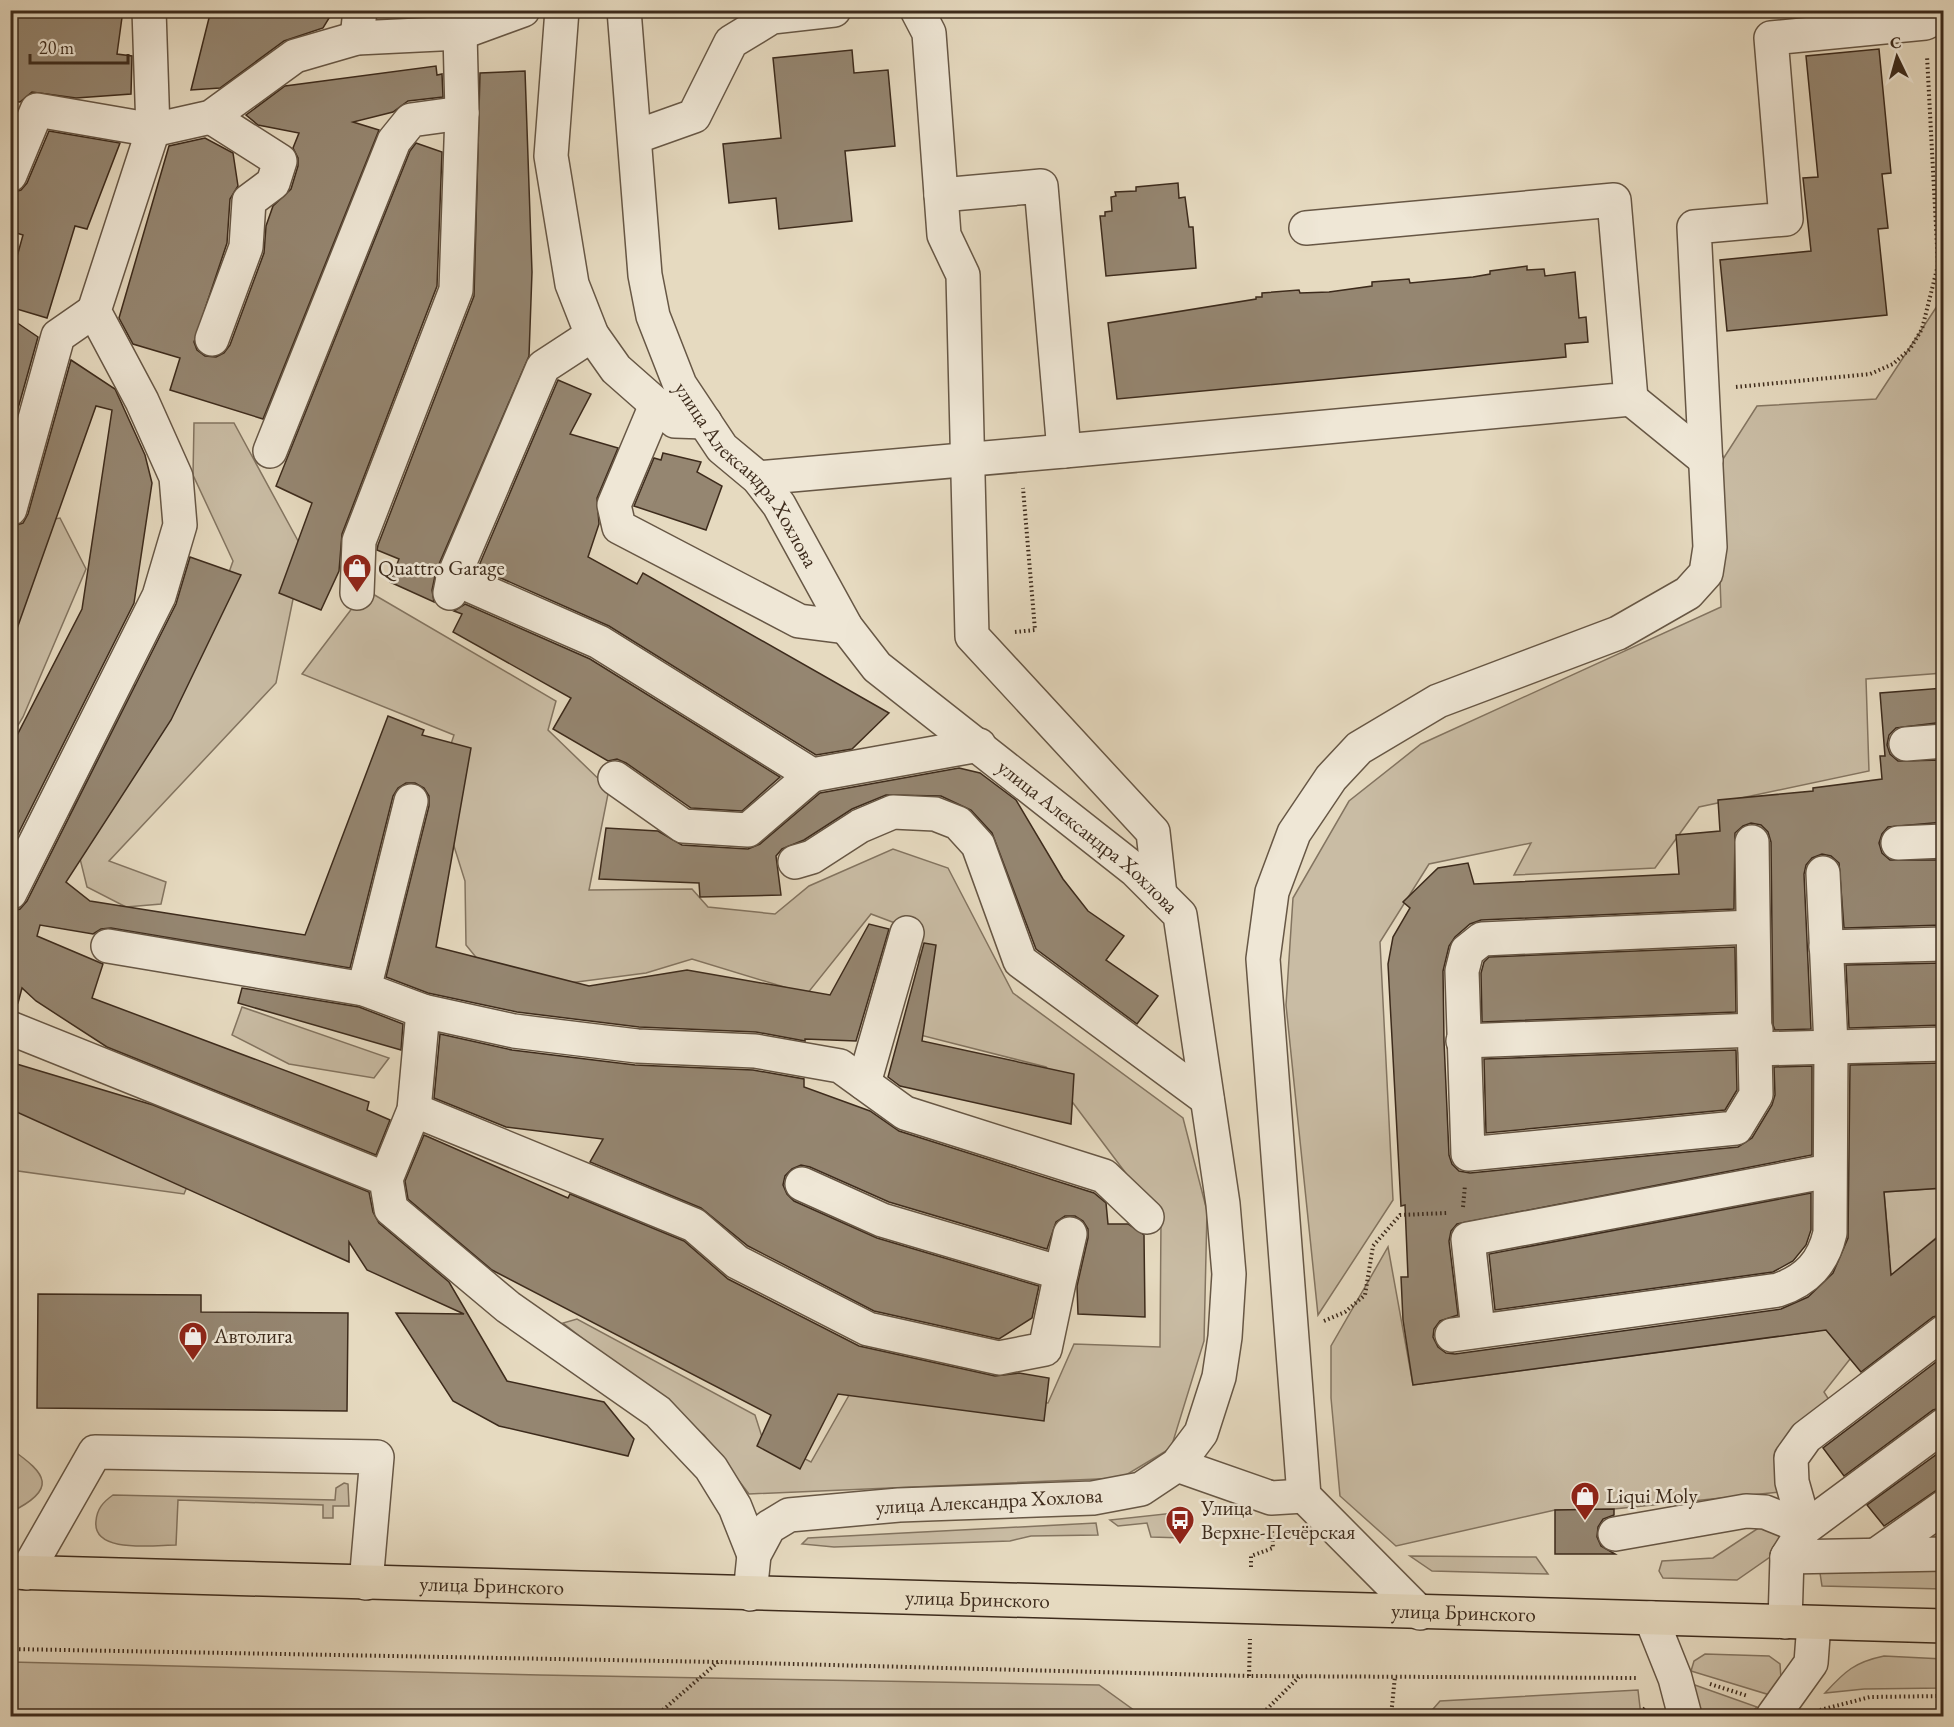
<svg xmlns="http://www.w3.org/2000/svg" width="1954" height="1727" font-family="'EB Garamond',serif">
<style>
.green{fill:#c9bca4;stroke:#837460;stroke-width:1.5}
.building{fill:#958671;stroke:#3d2b1c;stroke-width:1.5}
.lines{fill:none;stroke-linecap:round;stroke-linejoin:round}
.minor-casing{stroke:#675745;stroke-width:36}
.major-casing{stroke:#3d2b1c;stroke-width:36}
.path{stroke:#3d2b1c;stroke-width:4;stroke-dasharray:1.5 3;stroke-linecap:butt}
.minor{stroke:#efe7d6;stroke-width:33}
.major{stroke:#e6dac0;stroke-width:33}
.labels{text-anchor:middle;stroke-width:5;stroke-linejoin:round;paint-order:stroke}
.street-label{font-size:21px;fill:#3d2b1c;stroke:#efe7d6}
.poi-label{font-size:21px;fill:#3d2b1c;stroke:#efe7d6;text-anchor:start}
</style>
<rect width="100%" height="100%" fill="#e6dac0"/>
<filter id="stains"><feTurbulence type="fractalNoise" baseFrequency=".00333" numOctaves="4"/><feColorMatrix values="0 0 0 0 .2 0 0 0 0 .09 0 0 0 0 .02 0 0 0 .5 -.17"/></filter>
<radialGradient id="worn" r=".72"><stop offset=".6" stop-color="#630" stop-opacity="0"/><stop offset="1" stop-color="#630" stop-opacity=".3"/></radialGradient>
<g class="green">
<path d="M1943,297V673L1866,679L1869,771L1699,807L1655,868L1514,875L1531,843L1429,864L1380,942L1393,1200L1318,1315L1286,1005L1293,898L1349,801L1421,744L1721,607L1716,470L1757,406L1876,399Z"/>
<path d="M194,423H234L303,550L276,683L109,861L166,882L161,904L126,907L87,887L69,814L132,684L151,696L198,660L233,561L193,475Z"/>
<path d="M60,518L86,569L23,717L11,737V573L24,524Z"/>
<path d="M366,590L556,701L548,730L609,789L589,890L692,889L708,907L775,914L809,886L893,849L948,868L1013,993L1183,1118L1207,1211L1204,1341L1171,1448L1121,1478L749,1494L704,1435L563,1323L577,1319L755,1415L762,1437L811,1462L852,1390L1048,1403L1074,1344L1160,1347L1161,1220L1046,1067L920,1035L919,932L871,914L807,994L692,959L646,973L569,983L484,967L466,945L465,881L436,789L454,735L302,674Z"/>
<path d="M242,1007L389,1058L374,1078L289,1064L232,1035Z"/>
<path d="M11,1099L204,1146L184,1194L11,1170Z"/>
<path d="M1943,1188V1232L1907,1262L1850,1359L1824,1392L1831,1403L1780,1492L1614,1509L1555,1510L1396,1546L1340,1496L1331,1398V1346L1388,1247L1413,1385L1818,1331L1847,1309L1889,1247L1884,1192Z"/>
<path d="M11,1449C47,1474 58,1489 11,1512Z"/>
<path d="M344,1483L348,1484L349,1506H333V1518H323V1505L178,1500L176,1545C154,1545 92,1554 96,1521C97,1509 103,1502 113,1495L335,1500L336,1488Z"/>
<path d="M1183,1512L1184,1538L1151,1537L1147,1523L1118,1526L1110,1520Z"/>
<path d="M1096,1523L1098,1535L1031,1536L1010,1541L834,1547L802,1544L808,1538Z"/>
<path d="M1773,1526L1783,1539L1780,1550L1737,1580L1663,1578L1659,1571L1662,1561L1713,1558L1760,1527Z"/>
<path d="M1410,1556L1536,1557L1548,1574L1432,1571Z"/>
<path d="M1943,1569V1589L1822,1586L1820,1573Z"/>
<path d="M1705,1654L1769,1656L1780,1664L1781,1679L1770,1695L1691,1671L1694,1661Z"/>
<path d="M1884,1656L1943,1659V1688L1864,1689L1825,1693C1845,1671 1855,1662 1884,1656Z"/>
<path d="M11,1662L540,1675L1099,1685L1138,1713H1234L1241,1716H11Z"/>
<path d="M1692,1684L1757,1707L1747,1716H1697Z"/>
<path d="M1638,1690L1641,1716H1427L1440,1701Z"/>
</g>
<g class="building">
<path d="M14,10H123L117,54L132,56L131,94L76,98L32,92L20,102L10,101V30Z"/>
<path d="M211,10H334L323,28L284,41L220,88L191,90Z"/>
<path d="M1879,49L1891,173L1882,174L1888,228L1878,229L1887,315L1727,331L1720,260L1811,251L1803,178L1818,177L1806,56Z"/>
<path d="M852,50L854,73L888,70L895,146L845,151L852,221L779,229L776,198L729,203L723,144L781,138L773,58Z"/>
<path d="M436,66L437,75L442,74L443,97L408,101L393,112L353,122L379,130L263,419L170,390L180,358L133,344L119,318L169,146L205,138L233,153L238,186L230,199L227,243L194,342L197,350L205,356L216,357L224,353L230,345L264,253L266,226L273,206L291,189L298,166V158L293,148L299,133L258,125L246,115L285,86Z"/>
<path d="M525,71L532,272L529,356L436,571L432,590L434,602L390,582L399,559L377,550L378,545L474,296L480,73Z"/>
<path d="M49,131L120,143L87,229L75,226L47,318L10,307V282L23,235L10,231V193L21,190L27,183Z"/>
<path d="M416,143L442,152L437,286L342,534L339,571L321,610L279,593L312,503L276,486L410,151Z"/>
<path d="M1178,183L1179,198L1185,197L1189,227H1193L1196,268L1106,276L1100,216H1105V212L1112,211L1111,197L1116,196L1115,192L1136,191V187Z"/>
<path d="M1527,266V270L1544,269L1545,276L1575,272L1579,318L1586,317L1588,342L1565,344L1566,357L1117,399L1108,323L1256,299V297H1262V293L1299,290L1300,293L1329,292L1372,286V282L1409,279L1410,283L1473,277L1490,274V271Z"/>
<path d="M10,318L38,337L10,437Z"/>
<path d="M71,360L115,389L145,455L152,483L134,603L10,850V749L82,609L112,410L96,406L14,637L10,636V527L23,523L28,514Z"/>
<path d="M558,380L591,394L570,434L618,448L597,498L599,524L588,557L637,584L643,573L889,713L852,749L816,755L609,626L478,568Z"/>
<path d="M663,453L701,462L697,472L722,486L706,530L634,506L654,458L661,460Z"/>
<path d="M190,557L241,575L171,720L66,882L90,901L305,935L388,716L424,730L422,735L471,748L436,947L589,986L687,970L830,995L869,924L889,929L856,1041L805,1039V1041L756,1032L639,1027L517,1012L428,993L386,977L429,806V796L424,788L415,783H406L398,788L393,796L350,968L111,928L101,929L93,934L40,925L37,936L103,964L92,998L369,1102L367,1110L390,1120L376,1155L107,1047L36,1001L22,988L18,1003L10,1002V912L20,909L27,901L176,604Z"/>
<path d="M465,604L590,659L780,777L742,811L691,808L626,763L617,759L608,761L553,729L571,698L453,632L462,614L454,611Z"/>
<path d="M1944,688V722L1896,728L1889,735L1887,745L1890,754L1898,761L1944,760V822L1888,827L1882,834L1879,843L1882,853L1890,860H1944V925L1844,928L1839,863L1831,856L1822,854L1812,858L1806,865L1804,874L1811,1029L1775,1030L1773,1025L1771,842L1768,832L1761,825L1751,823L1743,826L1735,833L1734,909L1481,920L1470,924L1455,937L1449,946L1443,971L1444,1041L1449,1155L1452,1164L1459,1171L1470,1173L1738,1147L1752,1138L1772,1105L1775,1095L1774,1067L1812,1066V1155L1457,1224L1451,1231L1449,1241L1458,1315L1440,1321L1434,1329L1433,1337L1438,1347L1446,1353L1455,1354L1781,1309L1808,1297L1833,1273L1848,1238L1850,1065L1944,1063V1188L1884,1192L1891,1275L1944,1232V1314L1933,1317L1861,1372L1826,1330L1413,1385L1403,1320L1401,1277H1408L1405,1205L1401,1206L1388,964L1393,937L1410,908L1403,902L1438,868L1468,863L1474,884L1679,874L1676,835L1720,831L1718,800L1813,791V788L1882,779L1880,756H1885L1880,693Z"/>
<path d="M959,768L980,773L1016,800L1063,879L1088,911L1124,936L1106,960L1158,996L1137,1024L1036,949L992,833L971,810L941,796L886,795L852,809L804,840L782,849L776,856L781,895L700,897L699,883L599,879L606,828L658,831L682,845L748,849L760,844L820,793Z"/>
<path d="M924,943L936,945L922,1041L1074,1074L1071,1124L900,1086L888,1077Z"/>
<path d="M1735,947L1736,1012L1482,1022L1481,973L1484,962L1489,957Z"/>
<path d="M1944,963V1025L1849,1028L1846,965Z"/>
<path d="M242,988L359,1007L403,1024L401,1050L238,1003Z"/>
<path d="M440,1034L512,1050L635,1065L753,1070L804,1079V1087L870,1111L899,1131L1094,1193L1106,1203L1108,1224H1128L1144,1235L1145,1317L1078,1314L1077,1286L1088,1238V1229L1083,1221L1075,1216H1065L1056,1222L1047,1249L889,1202L810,1167L801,1165L792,1169L785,1176L783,1185L787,1194L794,1201L877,1238L1039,1286L1032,1318L999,1339L874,1311L748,1246L701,1208L590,1162L603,1139L506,1127L434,1098Z"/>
<path d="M1736,1050L1737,1090L1725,1110L1486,1133L1484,1059Z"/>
<path d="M10,1062L153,1105L369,1192L373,1212L379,1223L449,1282L507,1381L604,1402L634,1439L628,1456L499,1426L453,1401L396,1313L464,1314L367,1270L349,1242V1262L10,1109Z"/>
<path d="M424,1135L568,1198L570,1194L684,1241L728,1279L859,1346L995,1376L1019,1373L1049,1378L1044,1421L838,1394L800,1469L757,1446L771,1415L492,1270L408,1199L405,1181Z"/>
<path d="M1811,1193V1230L1806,1245L1793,1261L1773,1272L1495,1310L1489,1254Z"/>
<path d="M38,1294L201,1295V1312L348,1313L347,1411L37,1408Z"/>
<path d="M1944,1356V1407L1933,1410L1844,1476L1823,1448Z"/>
<path d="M1944,1449V1485L1884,1526L1867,1505Z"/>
<path d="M1614,1509V1515L1603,1519L1598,1527L1597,1537L1601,1546L1615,1554H1555V1510Z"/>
</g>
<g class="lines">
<g class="minor-casing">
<g id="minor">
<path d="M562,10L551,156L572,284L592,335L616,369L675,421L705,422"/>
<path id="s1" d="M624,10L645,275L653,316L680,385L722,448L758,478L779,505L846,627L877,667L1135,870L1180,915L1223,1204L1229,1274L1225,1337L1219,1377L1201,1433L1177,1465L1141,1489L1093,1498L899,1505L789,1515L769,1527L754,1555L750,1594"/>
<path d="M917,10L929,33L944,235L963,275L972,636L1153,832L1160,895"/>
<path d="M357,38L360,10"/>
<path d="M211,117L280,161L273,183L249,201L246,247L212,339"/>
<path d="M635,137L694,116L731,42L772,17L834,10"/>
<path d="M10,175L37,110L153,130L211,117L295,56L357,38L460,33L523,10"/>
<path d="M1631,399L1706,460"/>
<path d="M656,405L614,505L619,527L799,621L846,627"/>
<path d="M270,451L394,141L411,120L462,113"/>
<path d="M1064,451L1631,399L1614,200L1306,228"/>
<path d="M758,478L1064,451L1041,186L941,195"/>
<path d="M10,509L58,336L94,311"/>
<path d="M453,578L599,642L812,775L979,745"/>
<path d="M357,593L359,541L456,290L462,113L460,33"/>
<path d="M450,593L453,578L543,367L592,335"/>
<path d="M1906,744L1944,741"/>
<path d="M615,778L683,826L748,830L812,775"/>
<path d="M411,801L364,989L423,1011"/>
<path d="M1752,842L1755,1049L1944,1044"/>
<path d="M1898,843L1944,841"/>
<path d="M795,862L812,857L860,826L893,812L935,814L958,823L978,845L1020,961L1207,1099"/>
<path d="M10,893L159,596L180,525L176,477L142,401L94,311L153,130L149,10"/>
<path d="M1752,927L1482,939L1467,951L1462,971L1468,1154L1736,1128L1756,1095L1755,1049"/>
<path d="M108,946L364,989"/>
<path d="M1826,947L1944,944"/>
<path d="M10,1028L386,1179L391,1209L508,1307L658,1412L711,1468L735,1507L754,1555"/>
<path d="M1463,1041L1756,1030"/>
<path d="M864,1083L907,933"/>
<path d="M414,1110L694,1225L737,1262L868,1329L999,1358L1045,1349L1061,1273L882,1220L802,1184"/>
<path d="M386,1179L414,1110L423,1011L514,1031L637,1046L755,1051L840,1066L905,1113L1104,1176L1147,1217"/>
<path d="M1061,1273L1070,1234"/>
<path d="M1478,1330L1468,1239L1829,1171"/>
<path d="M1452,1335L1778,1290C1807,1280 1823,1263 1830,1233L1831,1046L1823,873"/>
<path d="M1177,1465L1271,1498L1304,1496"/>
<path d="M1805,1528L1792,1482L1791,1458L1806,1437L1944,1332"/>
<path d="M1615,1534L1746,1511L1765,1512L1805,1528"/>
<path d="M1876,1555L1944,1507"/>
<path d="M1787,1557L1944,1554"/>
<path d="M26,1573L95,1452L377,1457L366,1583"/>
<path d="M1420,1613L1304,1496L1263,959L1272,892L1294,833L1331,778L1359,748L1438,701L1618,633L1688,593L1706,573L1710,547L1694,227L1786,219L1771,38L1925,23L1944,14"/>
<path d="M1651,1618L1675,1678L1685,1716"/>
<path d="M1785,1622L1787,1557L1805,1528L1944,1425"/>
<path d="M1773,1716L1811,1663L1814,1623"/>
</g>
</g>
<g class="major-casing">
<g id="major">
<path id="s2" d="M10,1572L1944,1626"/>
</g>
</g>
<g class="path">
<path d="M1736,387L1870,374L1893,364L1910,349L1922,329L1938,265L1927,56"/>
<path d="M1015,632L1035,630L1023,488"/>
<path d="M1463,1207L1465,1185"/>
<path d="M1324,1321L1345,1312L1365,1295L1373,1246L1400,1215L1447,1213"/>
<path d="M1251,1567V1556L1273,1548L1272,1530"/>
<path d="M10,1649L718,1662L1249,1676L1638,1678"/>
<path d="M1249,1676L1250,1639"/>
<path d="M1710,1684L1748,1696"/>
<path d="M1820,1710L1870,1697L1944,1696"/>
<path d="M656,1716L718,1662"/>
<path d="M1260,1716L1299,1677"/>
<path d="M1391,1716L1395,1676"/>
<path d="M1638,1716L1647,1706"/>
</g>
<use href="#minor" class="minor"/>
<use href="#major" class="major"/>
</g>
<defs>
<g id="shop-pin" transform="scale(1.5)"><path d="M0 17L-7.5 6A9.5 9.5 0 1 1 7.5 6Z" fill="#8f2418" stroke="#efe7d6"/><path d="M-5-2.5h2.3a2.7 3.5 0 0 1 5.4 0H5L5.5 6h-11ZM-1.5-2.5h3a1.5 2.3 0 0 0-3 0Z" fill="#fff"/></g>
<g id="bus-pin" transform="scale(1.5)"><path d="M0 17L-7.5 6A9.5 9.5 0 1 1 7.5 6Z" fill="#8f2418" stroke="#efe7d6"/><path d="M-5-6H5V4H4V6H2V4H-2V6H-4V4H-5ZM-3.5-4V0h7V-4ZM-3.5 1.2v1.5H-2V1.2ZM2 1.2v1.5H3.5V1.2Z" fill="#fff"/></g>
</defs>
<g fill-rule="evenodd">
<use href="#shop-pin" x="357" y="568"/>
<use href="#shop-pin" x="193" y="1336"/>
<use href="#shop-pin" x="1585" y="1496"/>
<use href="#bus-pin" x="1180" y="1520"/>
</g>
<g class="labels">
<g class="street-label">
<text dy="7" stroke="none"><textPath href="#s1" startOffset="494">улица Александра Хохлова</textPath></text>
<text dy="7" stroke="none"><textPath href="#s1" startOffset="999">улица Александра Хохлова</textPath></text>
<text transform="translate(989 1501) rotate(-3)" y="7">улица Александра Хохлова</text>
<text dy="7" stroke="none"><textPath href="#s2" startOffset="482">улица Бринского</textPath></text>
<text dy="7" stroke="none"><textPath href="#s2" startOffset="968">улица Бринского</textPath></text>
<text dy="7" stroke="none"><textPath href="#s2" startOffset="1454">улица Бринского</textPath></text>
</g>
<g class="poi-label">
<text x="378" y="575">Quattro Garage</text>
<text x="214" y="1343">Автолига</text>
<text x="1606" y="1503">Liqui Moly</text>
<text x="1201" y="1515">Улица<tspan x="1201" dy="24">Верхне-Печёрская</tspan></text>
</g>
</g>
<rect width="1954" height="1727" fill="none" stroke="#e6dac0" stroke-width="36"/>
<rect x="12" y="12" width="1930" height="1703" fill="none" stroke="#3d2b1c" stroke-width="3"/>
<rect x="18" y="18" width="1918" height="1691" fill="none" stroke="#3d2b1c" stroke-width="1.5"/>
<g transform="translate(1897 57) rotate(355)" stroke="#efe7d6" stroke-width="4.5" paint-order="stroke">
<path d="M0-4.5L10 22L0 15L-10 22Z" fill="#3d2b1c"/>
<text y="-9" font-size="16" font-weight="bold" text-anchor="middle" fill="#3d2b1c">С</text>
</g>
<path d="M30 54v9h98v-9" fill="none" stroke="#3d2b1c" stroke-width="3"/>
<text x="39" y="54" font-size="18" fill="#3d2b1c" stroke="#efe7d6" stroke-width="4.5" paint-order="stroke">20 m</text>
<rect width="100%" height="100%" filter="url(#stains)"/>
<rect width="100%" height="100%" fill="url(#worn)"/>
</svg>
